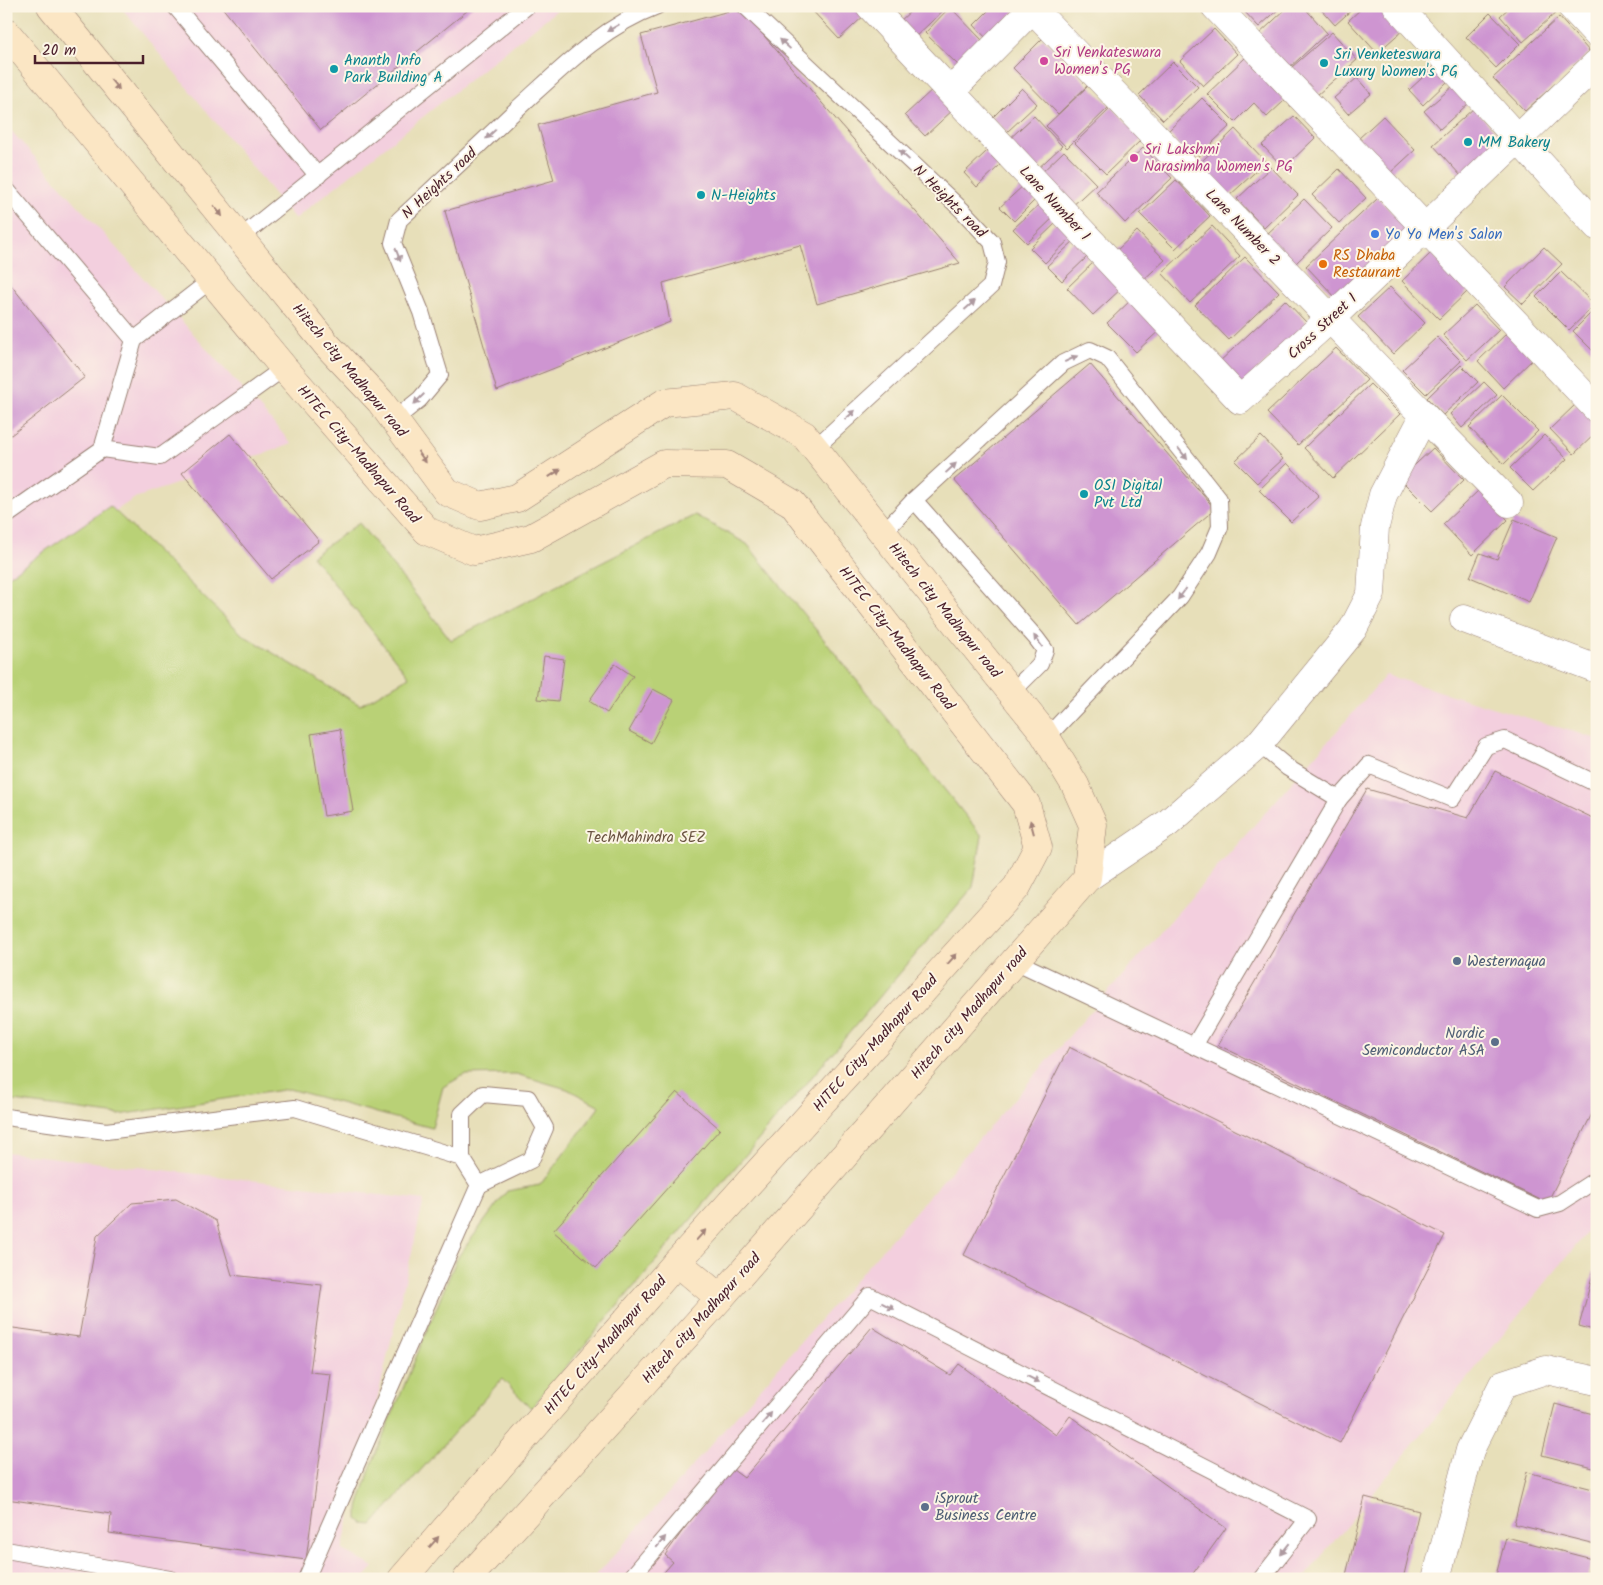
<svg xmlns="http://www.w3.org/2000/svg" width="1603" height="1585" font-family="Kalam,sans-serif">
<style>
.built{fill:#f3cfde}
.green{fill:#b9d176;stroke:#827850}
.building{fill:#ce95d1}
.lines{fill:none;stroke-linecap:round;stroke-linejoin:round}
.service-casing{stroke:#987f72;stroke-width:18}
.minor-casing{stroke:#987f72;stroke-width:29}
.secondary-casing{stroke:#987f72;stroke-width:29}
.service{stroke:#fff;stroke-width:16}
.minor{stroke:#fff;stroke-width:28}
.secondary{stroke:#fbe6c4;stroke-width:28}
.oneway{fill:#ae9aa0}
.oneway2{fill:#a28278}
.hotel-dot{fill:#d1479c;stroke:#fcf5e5;stroke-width:2}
.culture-dot{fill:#0f9aa8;stroke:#fcf5e5;stroke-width:2}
.shop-dot{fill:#3f7fe0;stroke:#fcf5e5;stroke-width:2}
.food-dot{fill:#e8710a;stroke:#fcf5e5;stroke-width:2}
.service-dot{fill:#5c6f8a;stroke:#fcf5e5;stroke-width:2}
.labels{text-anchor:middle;stroke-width:4;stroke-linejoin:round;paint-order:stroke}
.hotel-label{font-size:15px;fill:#b23c85;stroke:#fcf5e5;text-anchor:start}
.culture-label{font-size:15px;fill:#0d838f;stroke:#fcf5e5;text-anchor:start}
.street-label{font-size:15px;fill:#4a1f2b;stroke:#fcf5e5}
.shop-label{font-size:15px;fill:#366cbe;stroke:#fcf5e5;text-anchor:start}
.food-label{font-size:15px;fill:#c56008;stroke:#fcf5e5;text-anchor:start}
.park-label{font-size:15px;fill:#6b5442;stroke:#fcf5e5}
.service-label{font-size:15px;fill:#4e5e75;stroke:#fcf5e5;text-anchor:start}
</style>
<rect width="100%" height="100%" fill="#fcf5e5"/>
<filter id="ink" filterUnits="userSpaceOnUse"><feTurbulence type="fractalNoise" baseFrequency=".02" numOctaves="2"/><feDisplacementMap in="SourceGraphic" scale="10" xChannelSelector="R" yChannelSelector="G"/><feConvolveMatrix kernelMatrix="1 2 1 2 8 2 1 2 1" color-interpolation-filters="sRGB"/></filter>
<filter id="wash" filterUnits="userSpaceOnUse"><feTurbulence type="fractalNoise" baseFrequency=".0096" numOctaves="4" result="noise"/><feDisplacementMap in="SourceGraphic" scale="20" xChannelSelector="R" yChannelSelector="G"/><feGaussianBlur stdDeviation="1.12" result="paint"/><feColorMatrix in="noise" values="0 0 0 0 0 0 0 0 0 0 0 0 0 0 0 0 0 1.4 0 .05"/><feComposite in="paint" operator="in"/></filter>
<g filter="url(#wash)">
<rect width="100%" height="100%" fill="#e7dfb9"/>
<g class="built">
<path d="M120,6H562L295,219Z"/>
<path d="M6,125L292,444L135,498L6,582Z"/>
<path d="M1386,675L1597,739V1220L1303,1579H593Z"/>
<path d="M6,1152L424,1200L342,1550L374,1567L363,1579H6Z"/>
</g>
<path class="green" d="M110,506L243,635L360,705L409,677L312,556L359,523L451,640L695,515L747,544L982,836L973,887L531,1408L502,1379L372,1525L364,1524L358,1519V1508L371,1466L457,1258L507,1191L540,1185L600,1106L567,1089L516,1074L464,1075L443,1087L432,1128L289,1089L119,1115L6,1100V578Z"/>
<g id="blocks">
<g class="building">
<path d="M221,6H473L321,130Z"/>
<path d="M808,6H861L867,13L839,39Z"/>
<path d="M916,6H948L913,39L898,23Z"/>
<path d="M993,6H1020L987,39L974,25Z"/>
<path d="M1247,6H1282L1259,27L1243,10Z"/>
<path d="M1289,6H1303L1327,33L1288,69L1257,36Z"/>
<path d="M1318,6H1356L1335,25Z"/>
<path d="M1364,6H1383L1404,29L1377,53L1348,21Z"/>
<path d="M1511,6H1554L1558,11L1523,42L1500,16Z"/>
<path d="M950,7L983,41L958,65L925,33Z"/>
<path d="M740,8L960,263L817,304L800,245L663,283L670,322L497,391L445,211L554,180L538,125L657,92L641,35Z"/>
<path d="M1490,13L1520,44L1496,68L1466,37Z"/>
<path d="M1559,17L1590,52L1525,111L1493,78Z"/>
<path d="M1214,29L1237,54L1203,86L1180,61Z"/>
<path d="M1332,32L1357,60L1317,95L1292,67Z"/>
<path d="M1043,38L1088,85L1058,114L1013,68Z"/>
<path d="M1245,58L1285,100L1267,117L1254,103L1235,122L1207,94Z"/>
<path d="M1173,62L1198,87L1163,120L1139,95Z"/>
<path d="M1434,67L1447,82L1423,105L1409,90Z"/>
<path d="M1357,78L1371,94L1348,114L1334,98Z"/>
<path d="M1089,85L1110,106L1067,148L1046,126Z"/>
<path d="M1453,86L1469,103L1440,129L1424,111Z"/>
<path d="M935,87L955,108L925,136L905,115Z"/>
<path d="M1022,88L1037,104L1007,132L992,118Z"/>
<path d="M1202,98L1230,126L1194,160L1167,132Z"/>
<path d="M1112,107L1142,139L1106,174L1075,143Z"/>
<path d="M1474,108L1502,139L1461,176L1433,145Z"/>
<path d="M1034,116L1062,146L1034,172L1006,142Z"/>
<path d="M1294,116L1315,138L1284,168L1262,145Z"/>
<path d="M1383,116L1415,150L1389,174L1358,139Z"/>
<path d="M1235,129L1266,162L1229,196L1199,164Z"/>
<path d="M1143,148L1172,178L1125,223L1096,192Z"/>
<path d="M987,151L1000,165L977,187L964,173Z"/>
<path d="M1064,151L1096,184L1069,209L1038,176Z"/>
<path d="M1271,167L1298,195L1264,228L1237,199Z"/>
<path d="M1339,169L1366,198L1339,223L1312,195Z"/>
<path d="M1176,180L1210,216L1175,249L1140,214Z"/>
<path d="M1024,185L1037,198L1014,221L1000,207Z"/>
<path d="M1378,198L1409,230L1337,299L1306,266Z"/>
<path d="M1304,199L1332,228L1294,265L1266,235Z"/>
<path d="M1043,201L1056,215L1027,243L1013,229Z"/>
<path d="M1058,221L1073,236L1045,263L1030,248Z"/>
<path d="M1212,226L1240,256L1190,303L1162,273Z"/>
<path d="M1137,231L1165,260L1141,282L1114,253Z"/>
<path d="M1075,240L1089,255L1062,281L1047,266Z"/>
<path d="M1544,247L1562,264L1523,304L1505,287Z"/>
<path d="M1431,253L1468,291L1439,319L1402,281Z"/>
<path d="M1245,257L1279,292L1229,340L1195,305Z"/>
<path d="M1096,260L1123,287L1093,315L1067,288Z"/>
<path d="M1561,272L1595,305L1569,330L1536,297Z"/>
<path d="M6,279L85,377L6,439Z"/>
<path d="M1390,287L1425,323L1393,354L1358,317Z"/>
<path d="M1134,297L1163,327L1136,352L1107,323Z"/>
<path d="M1285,300L1307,323L1239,388L1217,364Z"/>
<path d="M1475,305L1499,330L1467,360L1443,335Z"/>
<path d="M1597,307V349L1594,352L1573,331Z"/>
<path d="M1508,332L1533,359L1503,388L1478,361Z"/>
<path d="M1437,337L1461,361L1426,394L1402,370Z"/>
<path d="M1336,348L1367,380L1298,445L1267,413Z"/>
<path d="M1090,364L1215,509L1079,625L954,480Z"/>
<path d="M1461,365L1478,382L1443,415L1427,398Z"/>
<path d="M1484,382L1497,395L1462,428L1450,414Z"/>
<path d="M1370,384L1400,414L1333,478L1304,448Z"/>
<path d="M1502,395L1538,431L1504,464L1469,427Z"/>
<path d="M1576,404L1597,425V432L1574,454L1550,429Z"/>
<path d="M230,434L319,541L271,579L182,473Z"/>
<path d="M1544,435L1567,459L1533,491L1510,468Z"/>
<path d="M1261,436L1283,459L1257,483L1235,461Z"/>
<path d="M1433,448L1464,480L1432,511L1400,479Z"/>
<path d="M1287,463L1319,496L1291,522L1259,490Z"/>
<path d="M1479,490L1508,520L1472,555L1443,524Z"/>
<path d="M1514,519L1557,537L1529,602L1470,577L1480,553L1497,559Z"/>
<path d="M544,656L564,659L558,701L538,699Z"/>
<path d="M615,664L633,676L607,713L589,701Z"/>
<path d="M653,689L674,700L651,743L629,731Z"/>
<path d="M340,729L353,811L324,816L311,734Z"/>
<path d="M1495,771L1597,820V1104L1547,1203L1218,1045L1367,789L1468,818Z"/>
<path d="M1069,1047L1445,1235L1340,1443L964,1255Z"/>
<path d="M677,1092L720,1129L596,1268L553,1231Z"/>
<path d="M176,1199L216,1221L232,1275L322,1285L310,1372L331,1374L306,1560L109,1533L111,1514L6,1499V1327L79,1337L97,1236L132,1203Z"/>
<path d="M1597,1259V1331L1579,1326Z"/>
<path d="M872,1327L950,1375L959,1364L1056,1435L1070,1416L1226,1528L1189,1579H658L673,1562L665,1555L729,1467L744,1478Z"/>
<path d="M1555,1404L1597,1415V1469L1542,1455Z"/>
<path d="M1527,1472L1597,1490V1535L1595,1544L1514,1524Z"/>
<path d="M1365,1497L1419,1511L1403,1579H1360L1346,1575Z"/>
<path d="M1506,1537L1592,1559L1587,1579H1495Z"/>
</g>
</g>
</g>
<g filter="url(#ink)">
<use href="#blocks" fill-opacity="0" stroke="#987f72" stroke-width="1"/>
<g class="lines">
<g class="service-casing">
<g id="service">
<path d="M175,6L318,176"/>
<path d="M745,6L962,210L992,242L997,262L991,286L815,448"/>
<path d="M6,189L134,340"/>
<path d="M240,238L527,6"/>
<path d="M394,420L420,399L440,375L421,312L393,243L399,220C438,184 477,147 516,110C559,71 601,27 657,6"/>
<path d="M102,449L160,457L284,368"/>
<path d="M914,500L1036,638L1045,650L1040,664L1011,693"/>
<path d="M6,516L102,449L134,340L211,280"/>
<path d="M883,533L914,500L1063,363L1090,350L1107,358L1119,373L1219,499L1220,527L1209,553L1180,597L1046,738"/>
<path d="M1259,744L1288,768L1339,799L1369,765L1452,799L1486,746L1505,740L1597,784"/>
<path d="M1015,961L1538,1209L1560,1203L1597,1179"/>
<path d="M1194,1046L1339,799"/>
<path d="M6,1117L106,1131L295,1108L462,1158L479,1185L306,1579"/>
<path d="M462,1158V1114L483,1094L528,1098L545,1128L531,1160L479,1185"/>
<path d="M6,1550L170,1579"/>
<path d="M630,1579L870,1296L1308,1519L1261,1579"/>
</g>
</g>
<g class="minor-casing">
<g id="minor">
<path d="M870,6L1240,400L1331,318L1597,63"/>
<path d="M1030,6L1424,416L1383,495L1375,527L1371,594L1353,629L1259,744L1168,823L1087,878"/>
<path d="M1215,6L1597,409"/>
<path d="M1397,6L1597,226"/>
<path d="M1571,6L1597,34"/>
<path d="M951,91L1035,6"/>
<path d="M1424,416L1509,503"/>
<path d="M1464,619L1597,669"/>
<path d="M1436,1579L1470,1450L1503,1384L1546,1370L1597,1381"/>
</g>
</g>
<g class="secondary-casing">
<g id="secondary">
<path d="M51,6L327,345L380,401L447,492L480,506L517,498L664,403L735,396L804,435L1041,729L1075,785L1093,825L1087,878L720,1298L467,1579"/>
<path d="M6,32L284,368L427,531L474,551L531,538L664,464L727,465L792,503L1026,804L1038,847L1017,887L677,1262L402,1579"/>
<path d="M677,1262L720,1298"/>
</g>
</g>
<use href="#service" class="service"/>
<use href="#minor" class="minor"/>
<use href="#secondary" class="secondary"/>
</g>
<defs><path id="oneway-solid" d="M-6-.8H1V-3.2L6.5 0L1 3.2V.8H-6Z" transform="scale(1.25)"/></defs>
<g class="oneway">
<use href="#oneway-solid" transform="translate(613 28) rotate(150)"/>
<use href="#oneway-solid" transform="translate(785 44) rotate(-137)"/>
<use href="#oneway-solid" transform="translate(491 134) rotate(137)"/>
<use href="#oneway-solid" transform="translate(904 155) rotate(-137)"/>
<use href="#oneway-solid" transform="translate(398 255) rotate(69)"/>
<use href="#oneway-solid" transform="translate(970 305) rotate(-42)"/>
<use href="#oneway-solid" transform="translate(1071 359) rotate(-25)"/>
<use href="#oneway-solid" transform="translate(419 399) rotate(135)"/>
<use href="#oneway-solid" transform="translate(850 415) rotate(-42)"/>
<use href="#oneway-solid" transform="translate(1183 454) rotate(51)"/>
<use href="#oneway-solid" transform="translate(951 468) rotate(-43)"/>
<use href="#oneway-solid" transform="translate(1182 594) rotate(127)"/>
<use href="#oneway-solid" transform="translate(1038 641) rotate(-126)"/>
<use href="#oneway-solid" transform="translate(888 1306) rotate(27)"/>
<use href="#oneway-solid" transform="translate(1033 1379) rotate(27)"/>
<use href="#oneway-solid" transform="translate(767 1418) rotate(-50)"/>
<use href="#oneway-solid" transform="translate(661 1542) rotate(-50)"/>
<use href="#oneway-solid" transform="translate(1285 1549) rotate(128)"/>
</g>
<g class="oneway2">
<use href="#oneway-solid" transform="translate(115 85) rotate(51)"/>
<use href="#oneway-solid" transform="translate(218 211) rotate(51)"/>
<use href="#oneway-solid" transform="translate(422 457) rotate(54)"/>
<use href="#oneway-solid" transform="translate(555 473) rotate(-33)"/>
<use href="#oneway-solid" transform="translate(1032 827) rotate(-105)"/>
<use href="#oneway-solid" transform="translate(952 959) rotate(-48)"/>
<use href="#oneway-solid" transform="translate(701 1235) rotate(-48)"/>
<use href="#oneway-solid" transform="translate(434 1542) rotate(-49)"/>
</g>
</g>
<g class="hotel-dot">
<circle cx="1044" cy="61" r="5"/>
<circle cx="1134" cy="158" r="5"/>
</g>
<g class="culture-dot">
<circle cx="1324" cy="63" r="5"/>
<circle cx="334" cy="69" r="5"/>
<circle cx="1468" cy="142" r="5"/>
<circle cx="701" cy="195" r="5"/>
<circle cx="1084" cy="494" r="5"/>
</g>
<circle class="shop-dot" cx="1375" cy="234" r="5"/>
<circle class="food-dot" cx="1323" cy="264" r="5"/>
<g class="service-dot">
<circle cx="1457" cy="961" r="5"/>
<circle cx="1495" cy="1042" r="5"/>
<circle cx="925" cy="1507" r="5"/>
</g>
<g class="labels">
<g class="hotel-label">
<text x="1054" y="57">Sri Venkateswara<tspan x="1054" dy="17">Women's PG</tspan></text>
<text x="1144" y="154">Sri Lakshmi<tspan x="1144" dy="17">Narasimha Women's PG</tspan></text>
</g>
<g class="culture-label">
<text x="1334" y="59">Sri Venketeswara<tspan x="1334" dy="17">Luxury Women's PG</tspan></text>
<text x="344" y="65">Ananth Info<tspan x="344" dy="17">Park Building A</tspan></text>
<text x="1478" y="147">MM Bakery</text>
<text x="711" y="200">N-Heights</text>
<text x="1094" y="490">OSI Digital<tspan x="1094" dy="17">Pvt Ltd</tspan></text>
</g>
<g class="street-label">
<text transform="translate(439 183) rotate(-43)" y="5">N Heights road</text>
<text transform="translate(950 201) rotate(45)" y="5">N Heights road</text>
<text transform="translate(1055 203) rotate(47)" y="5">Lane Number 1</text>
<text transform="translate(1243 227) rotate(46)" y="5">Lane Number 2</text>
<text transform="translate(1322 326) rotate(-43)" y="5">Cross Street 1</text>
<text transform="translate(350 370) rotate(50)" y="5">Hitech city Madhapur road</text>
<text transform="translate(359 454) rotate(49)" y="5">HITEC City–Madhapur Road</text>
<text transform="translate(945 610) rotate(51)" y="5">Hitech city Madhapur road</text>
<text transform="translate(897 638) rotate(52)" y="5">HITEC City–Madhapur Road</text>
<text transform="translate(969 1013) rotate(-49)" y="5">Hitech city Madhapur road</text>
<text transform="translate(875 1043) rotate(-48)" y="5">HITEC City–Madhapur Road</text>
<text transform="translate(701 1318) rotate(-48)" y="5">Hitech city Madhapur road</text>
<text transform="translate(605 1345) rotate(-49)" y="5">HITEC City–Madhapur Road</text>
</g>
<g class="shop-label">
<text x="1385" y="239">Yo Yo Men's Salon</text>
</g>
<g class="food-label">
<text x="1333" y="260">RS Dhaba<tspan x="1333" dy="17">Restaurant</tspan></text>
</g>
<g class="park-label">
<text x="646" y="842">TechMahindra SEZ</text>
</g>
<g class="service-label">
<text x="1467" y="966">Westernaqua</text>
<text x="1485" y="1038" text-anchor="end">Nordic<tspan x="1485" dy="17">Semiconductor ASA</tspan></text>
<text x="935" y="1503">iSprout<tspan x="935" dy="17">Business Centre</tspan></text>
</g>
</g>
<rect width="1603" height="1585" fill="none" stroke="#fcf5e5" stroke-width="25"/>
<path d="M35 55v8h108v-8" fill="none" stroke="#4a1f2b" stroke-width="2.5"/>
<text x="42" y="55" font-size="15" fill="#4a1f2b" stroke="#fcf5e5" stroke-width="4" paint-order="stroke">20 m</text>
</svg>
